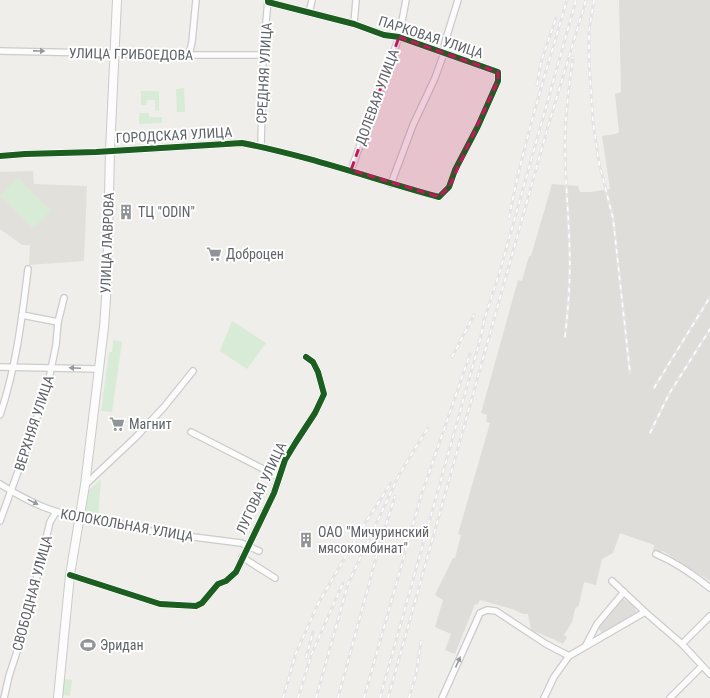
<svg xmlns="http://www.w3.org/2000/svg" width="710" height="698" font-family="'Roboto Condensed',sans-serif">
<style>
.industrial{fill:#dfddda}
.education{fill:#e2e0da}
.green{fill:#d8ebd6}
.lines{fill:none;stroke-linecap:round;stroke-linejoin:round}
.street-casing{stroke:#cbcccc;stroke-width:8}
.secondary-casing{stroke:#cacacb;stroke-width:10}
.street{stroke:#fdfcfc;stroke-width:5.5}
.secondary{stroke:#fdfcfc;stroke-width:8}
.rail-casing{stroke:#e4e4e4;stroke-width:3}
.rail{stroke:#fff;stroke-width:1.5;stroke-dasharray:4.5;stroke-linecap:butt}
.cycleway-casing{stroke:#fff;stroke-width:8}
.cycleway{stroke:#1b5e20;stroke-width:6}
.oneway{fill:#96999c}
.marked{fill:#c2185b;fill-opacity:0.2;stroke:#c2185b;stroke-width:3;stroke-dasharray:8 5;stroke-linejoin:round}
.labels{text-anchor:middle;stroke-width:4;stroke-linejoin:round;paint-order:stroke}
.street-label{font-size:14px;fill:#5f6368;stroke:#fff}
.poi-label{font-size:14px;fill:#5f6368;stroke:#fff;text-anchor:start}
</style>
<rect width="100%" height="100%" fill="#efeeea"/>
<g class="industrial">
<path d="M619,0H710V581L663,551L659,553L653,551L654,545L620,533L613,553L602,559L596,585L584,582L579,605L575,609L572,622L564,635L567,637L563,644L553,639L531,630L528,614H523L512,609L480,600L477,605L475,604L455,654L445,650L451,634L435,627L443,600L435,595L453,558H455L461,535L458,534L490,423L486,422L487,415L481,413L518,280L522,281L529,256H531L552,184L578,186L580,192H591L610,189L602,136L616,134L619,132L615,94L621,92Z"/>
<path d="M623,599L631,603L637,612L602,633L598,628Z"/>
</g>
<path class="education" d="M33,171L34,184L87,186L84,261L29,265L30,245H22L0,229V172Z"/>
<g class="green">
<path d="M184,88L185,112H177L176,89Z"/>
<path d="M141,91H159V111L155,110V100H147L146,105H141Z"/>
<path d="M139,113H149V117H162V123L139,124Z"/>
<path d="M18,178L51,211L33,228L0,195Z"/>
<path d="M232,321L266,343L247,369L220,351Z"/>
<path d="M113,340L122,342L112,412L101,411L109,352H112Z"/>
<path d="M101,479L98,517L86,511L88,491Z"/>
<path d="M64,679L72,680L70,696L62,695Z"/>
</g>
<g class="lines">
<g class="street-casing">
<g id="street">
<path d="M309,13L312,0"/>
<path d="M354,24L356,0"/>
<path d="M0,51L189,55H263"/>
<path d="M189,55L192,42L196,0"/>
<path d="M261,147L263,55L268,0"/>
<path d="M0,156L25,154L96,152L242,143C309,156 373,179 439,197L449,187L455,170L478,126L498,81V72L399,37L384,35L354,24L268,2"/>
<path d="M351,170L399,37L406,0"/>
<path d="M391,184L413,125L435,78L444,53L445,42L458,0"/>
<path d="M22,315L58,322"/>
<path d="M0,367L99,369"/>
<path d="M0,415C16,368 22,318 28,269"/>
<path d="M191,432L279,477"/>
<path d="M0,484C27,501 58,517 90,517L154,532L241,543L259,551"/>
<path d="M85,485L136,437L164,407L193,371"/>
<path d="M0,521L32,433L50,374L56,345L58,322L64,298"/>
<path d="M656,554C675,562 694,575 710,588"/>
<path d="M242,557L275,578"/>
<path d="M70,575L160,604L196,606L202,603L218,584L226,581L236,572L274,493L285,460L296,442L315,413L324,394L318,372L313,362L306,357"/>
<path d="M612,581L645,612L682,644L710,674"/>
<path d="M682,644L710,616"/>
<path d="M586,645L597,624L624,592"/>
<path d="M4,698L9,676L24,630L50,522L56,512"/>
<path d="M442,698L480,613L487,610L496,611L546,644L569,656"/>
<path d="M544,698L554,677L569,656L645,612"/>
<path d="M670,698L702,666"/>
</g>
</g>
<g class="secondary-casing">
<path id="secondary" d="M58,698L70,575L85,485L104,327L107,284L110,151L117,0"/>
</g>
<use href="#street" class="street"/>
<use href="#secondary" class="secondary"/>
<g class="rail-casing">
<g id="rail">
<path d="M594,0L589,31V61L593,122L599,163L613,218L630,373"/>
<path d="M537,85L541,62L556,18"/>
<path d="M509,218C523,144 546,72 567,0"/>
<path d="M565,337C569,303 571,270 569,236C568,206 565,176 565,145C565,116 569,86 573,57"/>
<path d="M452,357L474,315"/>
<path d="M654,388L710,297"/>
<path d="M650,433L669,394L710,329"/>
<path d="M306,658L313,632"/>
<path d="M283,698L296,653L318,604L362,528L391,483"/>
<path d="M298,698L312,653L343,583"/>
<path d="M316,698L348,584L399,475L414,450L428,428"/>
<path d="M338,698L379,547L395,496"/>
<path d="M364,698L422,493L470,354"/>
<path d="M380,698L480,340L485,317L500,271L576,0"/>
<path d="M388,698L547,130L586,0"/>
<path d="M409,698L416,675L421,641"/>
</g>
</g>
<use href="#rail" class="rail"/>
<g class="cycleway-casing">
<g id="cycleway">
<path d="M0,156L25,154L96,152L242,143C309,156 373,179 439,197L449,187L455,170L478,126L498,81V72L399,37L384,35L354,24L268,2V0"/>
<path d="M70,575L160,604L196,606L202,603L218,584L226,581L236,572L274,493L285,460L296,442L315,413L324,394L318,372L313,362L306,357"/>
</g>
</g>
<use href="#cycleway" class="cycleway"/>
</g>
<defs><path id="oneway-solid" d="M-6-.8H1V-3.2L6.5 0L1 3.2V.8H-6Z"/></defs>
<g class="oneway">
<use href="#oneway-solid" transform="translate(39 51) rotate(1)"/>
<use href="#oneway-solid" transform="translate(75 368) rotate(-178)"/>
<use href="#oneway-solid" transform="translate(33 502) rotate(26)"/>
<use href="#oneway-solid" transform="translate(458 662) rotate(-66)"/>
</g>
<path class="marked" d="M399,37L498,72V81L449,187L439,197L351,170Z"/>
<defs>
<g id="building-bare" transform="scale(1.2)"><path d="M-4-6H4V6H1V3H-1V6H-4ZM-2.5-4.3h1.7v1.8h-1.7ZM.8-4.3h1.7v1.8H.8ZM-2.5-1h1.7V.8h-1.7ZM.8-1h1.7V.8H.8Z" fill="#919496" stroke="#fff" stroke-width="2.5" paint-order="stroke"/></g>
<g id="supermarket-bare" transform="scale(1.2)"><path d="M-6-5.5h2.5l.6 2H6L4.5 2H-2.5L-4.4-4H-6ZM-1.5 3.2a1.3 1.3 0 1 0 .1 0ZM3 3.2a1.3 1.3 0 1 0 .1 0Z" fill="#919496" stroke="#fff" stroke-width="2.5" paint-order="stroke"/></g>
<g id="stadium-bare" transform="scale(1.2)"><path d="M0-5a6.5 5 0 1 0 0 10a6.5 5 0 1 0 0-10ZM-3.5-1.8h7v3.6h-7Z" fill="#919496" stroke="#fff" stroke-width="2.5" paint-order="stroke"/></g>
</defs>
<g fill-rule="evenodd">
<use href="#building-bare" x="126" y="212"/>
<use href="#supermarket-bare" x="214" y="254"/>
<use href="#supermarket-bare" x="117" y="424"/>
<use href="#building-bare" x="306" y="540"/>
<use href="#stadium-bare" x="88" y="645"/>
</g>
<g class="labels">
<g class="street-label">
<text transform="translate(431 37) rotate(18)" y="5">ПАРКОВАЯ УЛИЦА</text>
<text transform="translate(131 54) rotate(1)" y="5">УЛИЦА ГРИБОЕДОВА</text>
<text transform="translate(264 73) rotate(-87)" y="5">СРЕДНЯЯ УЛИЦА</text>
<text transform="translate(377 97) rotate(-70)" y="5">ДОЛЕВАЯ УЛИЦА</text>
<text transform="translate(174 135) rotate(-3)" y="5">ГОРОДСКАЯ УЛИЦА</text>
<text transform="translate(107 243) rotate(-88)" y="5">УЛИЦА ЛАВРОВА</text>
<text transform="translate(34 423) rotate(-72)" y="5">ВЕРХНЯЯ УЛИЦА</text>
<text transform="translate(261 488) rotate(-65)" y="5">ЛУГОВАЯ УЛИЦА</text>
<text transform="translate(127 525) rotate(10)" y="5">КОЛОКОЛЬНАЯ УЛИЦА</text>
<text transform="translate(32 593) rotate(-75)" y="5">СВОБОДНАЯ УЛИЦА</text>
</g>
<g class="poi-label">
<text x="138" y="217">ТЦ "ODIN"</text>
<text x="226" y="259">Доброцен</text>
<text x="129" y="429">Магнит</text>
<text x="318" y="537">ОАО "Мичуринский<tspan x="318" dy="16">мясокомбинат"</tspan></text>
<text x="100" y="650">Эридан</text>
</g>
</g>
</svg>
